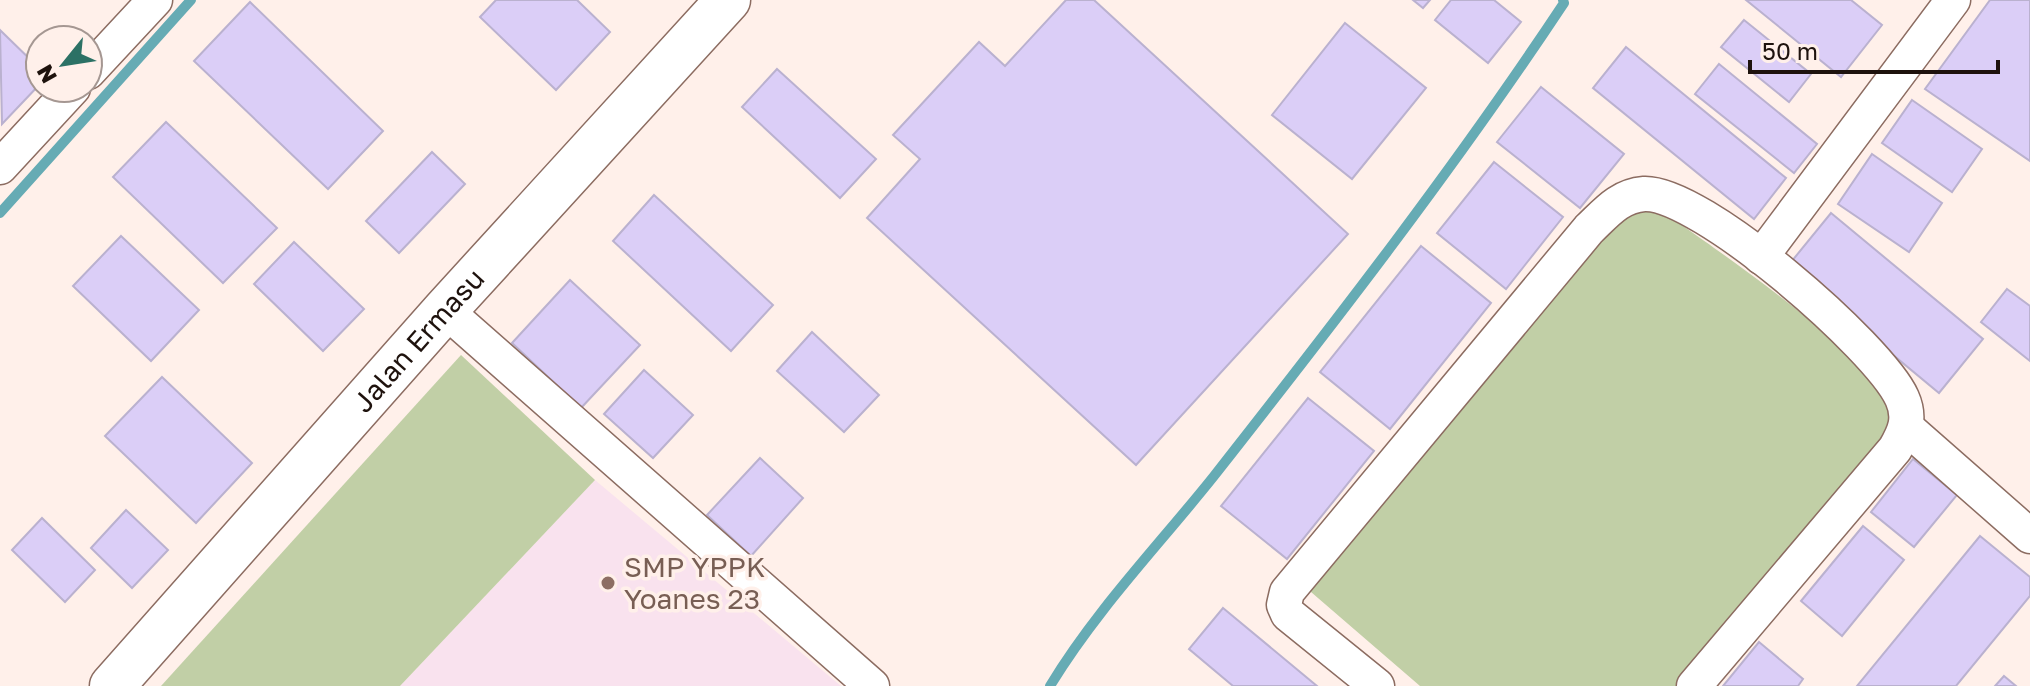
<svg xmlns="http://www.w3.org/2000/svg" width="2030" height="686" font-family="'Golos Text',sans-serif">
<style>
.education{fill:#f9e2ee}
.green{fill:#c1cfa6}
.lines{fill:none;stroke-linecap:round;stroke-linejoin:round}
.stream{stroke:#66abb4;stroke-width:10}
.building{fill:#dbcef7;stroke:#bab1cf;stroke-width:2}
.minor-casing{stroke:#8c6c61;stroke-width:37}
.tertiary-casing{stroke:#8c6c61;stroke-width:47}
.minor{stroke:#fff;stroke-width:34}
.tertiary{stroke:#fff;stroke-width:44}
.education-dot{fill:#8d6e63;stroke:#fff0ea;stroke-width:3}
.labels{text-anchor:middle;stroke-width:7;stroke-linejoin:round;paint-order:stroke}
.street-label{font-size:28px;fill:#1e120d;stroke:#fff0ea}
.education-label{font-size:28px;fill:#785e54;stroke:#fff0ea;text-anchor:start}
</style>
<rect width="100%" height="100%" fill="#fff0ea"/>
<path class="education" d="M595,480L841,686H400Z"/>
<g class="green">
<path d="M1657,208C1701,238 1885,365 1896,409C1899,418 1896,431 1895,440L1687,686H1420L1311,592L1309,570L1599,228L1629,210Z"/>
<path d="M461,355L595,480L400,686H161Z"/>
</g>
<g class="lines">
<g class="stream">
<path d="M0,213L191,0"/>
<path d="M1050,686C1096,610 1159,545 1214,476C1335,322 1456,166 1564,3L1563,0"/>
</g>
</g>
<g class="building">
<path d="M496,0H577L610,32L556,90L480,17Z"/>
<path d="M1066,0H1094L1348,234L1136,465L867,218L920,159L893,135L979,42L1005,66Z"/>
<path d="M1413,0H1430L1423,8Z"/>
<path d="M1451,0H1494L1521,22L1488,63L1435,20Z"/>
<path d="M1746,0H1851L1882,25L1841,77Z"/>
<path d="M1990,0H2030V161L1925,89Z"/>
<path d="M250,2L383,131L328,189L194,61Z"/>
<path d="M1744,20L1811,74L1789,102L1721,47Z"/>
<path d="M1345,23L1426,88L1352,179L1272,115Z"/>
<path d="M0,30L40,69V84L2,124Z"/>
<path d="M1626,47L1786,178L1754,219L1593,88Z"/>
<path d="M1719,64L1817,144L1794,173L1695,94Z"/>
<path d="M777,69L876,159L840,198L742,107Z"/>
<path d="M1541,87L1624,154L1580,208L1497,142Z"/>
<path d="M1912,100L1982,149L1952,192L1882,143Z"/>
<path d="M166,122L277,228L223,283L113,177Z"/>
<path d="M432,152L465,184L399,253L366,221Z"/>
<path d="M1872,154L1942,203L1909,252L1838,204Z"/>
<path d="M1494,162L1563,217L1506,289L1437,233Z"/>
<path d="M654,195L773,305L731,351L613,241Z"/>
<path d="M1831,213L1983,339L1939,393L1787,267Z"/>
<path d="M121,236L199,310L151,361L73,286Z"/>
<path d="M294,242L364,309L323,351L254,284Z"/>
<path d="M1421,246L1491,303L1390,429L1320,372Z"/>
<path d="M570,280L640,345L581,408L512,343Z"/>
<path d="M2007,289L2030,306V361L1981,322Z"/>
<path d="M812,332L879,395L844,432L777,371Z"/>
<path d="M644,370L693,415L653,458L604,414Z"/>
<path d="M162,377L252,463L196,523L105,436Z"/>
<path d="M1308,398L1374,451L1287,559L1221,506Z"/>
<path d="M760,458L803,498L751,556L707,515Z"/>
<path d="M1913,459L1957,495L1914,547L1871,512Z"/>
<path d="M126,510L168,550L132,588L91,548Z"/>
<path d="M42,518L95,570L65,602L12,550Z"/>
<path d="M1863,526L1904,560L1842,636L1801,601Z"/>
<path d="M1980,536L2030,577V596L1956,686H1857Z"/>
<path d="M1223,608L1317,686H1233L1189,649Z"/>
<path d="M1759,642L1803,679L1798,686H1723Z"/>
<path d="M2004,676L2016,686H1995Z"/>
</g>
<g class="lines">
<g class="minor-casing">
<g id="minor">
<path d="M88,72L155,0"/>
<path d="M0,167L73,88"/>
<path d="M1761,257L1953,0"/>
<path d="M445,310L872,686"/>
<path d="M1907,428L2030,536"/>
<path d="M1377,686L1288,614L1284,605L1287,592L1589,229C1606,213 1619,196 1644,194C1700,191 1879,347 1902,398C1911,418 1905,432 1895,449L1694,686"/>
</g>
</g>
<g class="tertiary-casing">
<g id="tertiary">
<path id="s1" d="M112,686L445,310L728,0"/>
</g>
</g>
<use href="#minor" class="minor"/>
<use href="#tertiary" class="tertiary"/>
</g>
<circle class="education-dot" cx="608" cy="583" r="8"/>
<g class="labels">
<g class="street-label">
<text dy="10" stroke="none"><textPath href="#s1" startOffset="462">Jalan Ermasu</textPath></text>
</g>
<g class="education-label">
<text x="624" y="577">SMP YPPK<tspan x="624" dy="32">Yoanes 23</tspan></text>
</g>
</g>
<g transform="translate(64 64) rotate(240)"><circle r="38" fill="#fff0ea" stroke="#a59792" stroke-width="2"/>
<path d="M0-6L14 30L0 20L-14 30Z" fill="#2c7165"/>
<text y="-12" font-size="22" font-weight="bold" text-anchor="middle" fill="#1e120d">N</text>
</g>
<path d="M1750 60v12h248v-12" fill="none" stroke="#1e120d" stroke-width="4"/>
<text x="1762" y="60" font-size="24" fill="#1e120d" stroke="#fff0ea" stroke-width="6" paint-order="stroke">50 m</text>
</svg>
